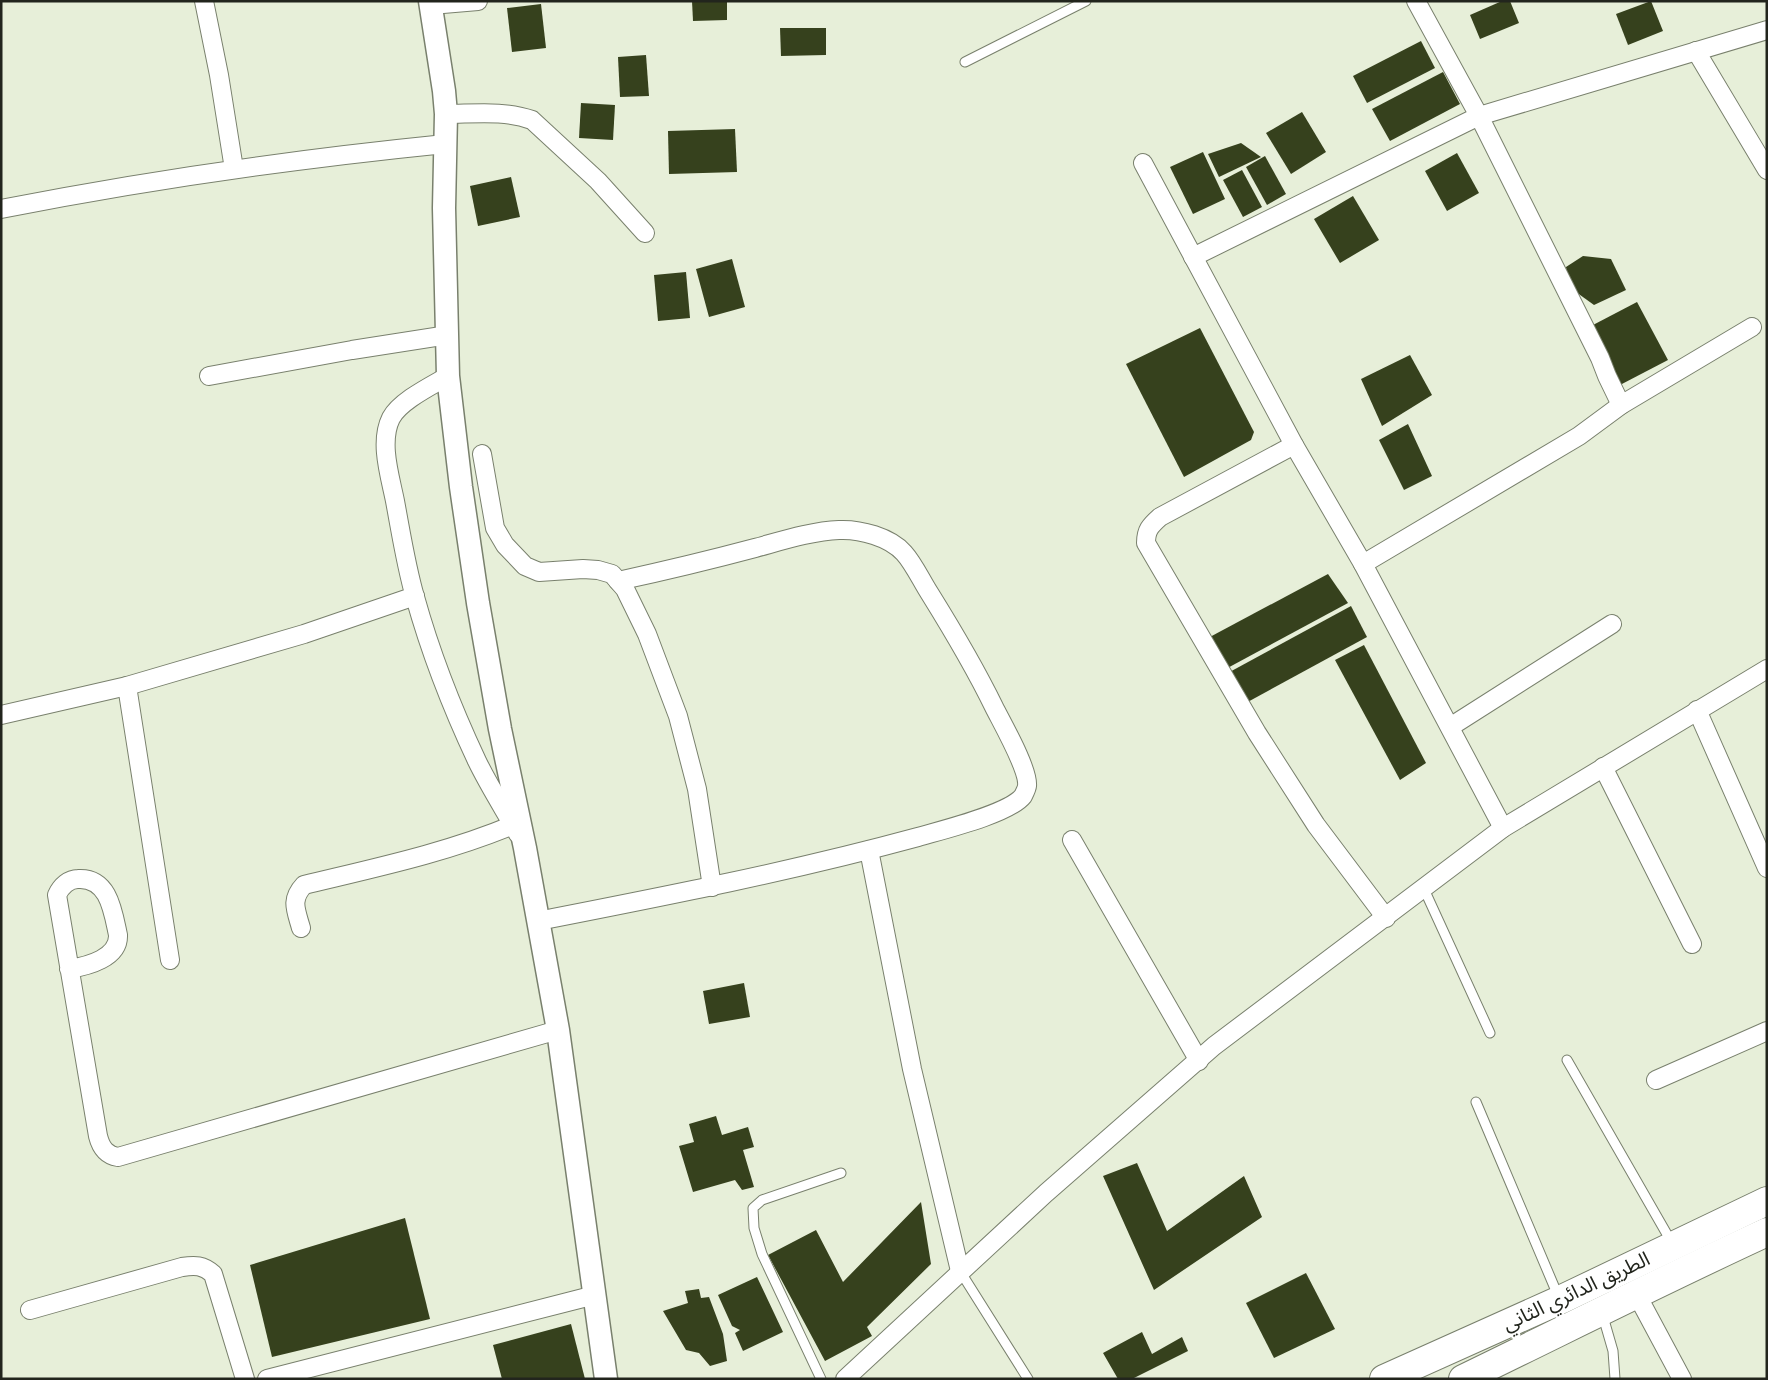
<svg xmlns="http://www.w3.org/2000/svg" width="1768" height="1380" font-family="'Zilla Slab','Noto Sans Arabic',serif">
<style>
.building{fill:#36411d}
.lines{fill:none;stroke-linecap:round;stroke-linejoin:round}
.service-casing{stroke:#79806d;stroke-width:11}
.minor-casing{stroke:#79806d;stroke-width:20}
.tertiary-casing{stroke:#79806d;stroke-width:25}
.trunk-casing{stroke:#79806d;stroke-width:30}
.service{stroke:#fff;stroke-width:9}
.minor{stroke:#fff;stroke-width:18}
.tertiary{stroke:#fff;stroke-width:22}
.trunk{stroke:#fff;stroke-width:28}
.labels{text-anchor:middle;stroke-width:5;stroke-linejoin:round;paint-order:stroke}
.street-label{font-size:20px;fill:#22251d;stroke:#fff}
</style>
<rect width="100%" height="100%" fill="#e7efd9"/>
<g class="building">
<path d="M692,1H727V20L693,21Z"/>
<path d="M1502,1H1510L1519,23L1480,39L1470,15Z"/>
<path d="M1651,1L1663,31L1628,45L1616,14Z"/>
<path d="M541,4L546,48L512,52L507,8Z"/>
<path d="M780,28H826V55L781,56Z"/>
<path d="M1421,41L1435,68L1367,103L1353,76Z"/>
<path d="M646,55L649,96L620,97L618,57Z"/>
<path d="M1443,72L1460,104L1390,141L1372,109Z"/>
<path d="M581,103L615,105L613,140L579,138Z"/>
<path d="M1302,112L1326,152L1291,174L1266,133Z"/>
<path d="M735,129L737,172L669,174L668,131Z"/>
<path d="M1241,143L1261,157L1219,177L1208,154Z"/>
<path d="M1203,152L1225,199L1193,214L1170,167Z"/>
<path d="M1457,153L1479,193L1447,211L1425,171Z"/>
<path d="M1265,156L1286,194L1267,205L1246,167Z"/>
<path d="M1242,170L1262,207L1243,217L1223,180Z"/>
<path d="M511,177L520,217L478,226L470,186Z"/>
<path d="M1353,196L1379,240L1340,263L1314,219Z"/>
<path d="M1583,256L1611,259L1626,290L1594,305L1569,287L1566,267Z"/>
<path d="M732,259L745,307L709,317L696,269Z"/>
<path d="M686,272L690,318L658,321L654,275Z"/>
<path d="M1637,302L1668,360L1620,385L1593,325Z"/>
<path d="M1200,328L1254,432L1251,440L1184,477L1126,364Z"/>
<path d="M1410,355L1432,395L1382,426L1361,379Z"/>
<path d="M1408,424L1432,476L1404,490L1379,440Z"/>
<path d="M1328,574L1348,603L1222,671L1208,638Z"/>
<path d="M1351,606L1367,637L1244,704L1226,674Z"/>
<path d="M1364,645L1426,763L1400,780L1335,660Z"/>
<path d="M744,983L750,1017L709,1024L703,991Z"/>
<path d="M716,1116L722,1135L748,1127L754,1147L743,1150L754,1187L742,1190L735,1180L693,1192L679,1146L694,1142L689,1124Z"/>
<path d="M1137,1163L1167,1231L1244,1176L1262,1217L1154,1290L1103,1176Z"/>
<path d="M921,1202L931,1264L867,1327L872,1336L825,1361L768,1255L816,1230L843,1282Z"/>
<path d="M405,1218L430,1319L272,1357L250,1265Z"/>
<path d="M1306,1273L1335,1329L1274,1358L1246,1303Z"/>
<path d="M757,1277L783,1332L743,1351L735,1333L740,1330L732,1326L718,1295Z"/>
<path d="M699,1289L701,1298L709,1297L723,1334L727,1361L710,1366L699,1353L686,1350L663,1311L688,1303L685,1291Z"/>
<path d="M571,1324L585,1379H502L493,1345Z"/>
<path d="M1142,1332L1152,1354L1182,1337L1188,1351L1132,1379H1118L1103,1353Z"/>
</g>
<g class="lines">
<g class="service-casing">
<g id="service">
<path d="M965,62L1086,1"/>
<path d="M1424,889L1490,1033"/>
<path d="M1567,1060L1672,1243"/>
<path d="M1476,1102L1559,1298"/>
<path d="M960,1271L1028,1379"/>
<path d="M1602,1313L1613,1351L1615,1379"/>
<path d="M821,1379L762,1254L754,1228L753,1208L762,1200L841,1173"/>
</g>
</g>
<g class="minor-casing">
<g id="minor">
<path d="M204,1L219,75L234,169"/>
<path d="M1416,1L1479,116L1600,358L1607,376L1621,405"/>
<path d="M431,5L478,1"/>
<path d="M1696,51L1767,170"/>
<path d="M446,114C473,114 505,110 532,120L598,181L645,233"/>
<path d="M1143,163L1294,445L1363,564L1503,828"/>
<path d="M1,209C148,180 296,159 445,144"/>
<path d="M1193,257L1479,116L1767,30"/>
<path d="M209,376L352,350L448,335"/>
<path d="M448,376C431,386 400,401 391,418C379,442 390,476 395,501C401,533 406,566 415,597C430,651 453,710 477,761C489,786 504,809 518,834"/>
<path d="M1294,445L1160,517C1150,526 1146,530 1146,543L1257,733L1316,825L1386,918"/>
<path d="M482,454L495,528L505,545L525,566L539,572L583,569L598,570L612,574L625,589L647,634L678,716L697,789L712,887"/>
<path d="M1363,564L1579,436L1621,405L1752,327"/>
<path d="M127,686L170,960"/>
<path d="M1697,710L1767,868"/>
<path d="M1,715L127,686L304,634L415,596"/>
<path d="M1450,727L1612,624"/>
<path d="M1603,767L1692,944"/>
<path d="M1072,840L1199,1061"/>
<path d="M869,850L912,1069L960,1271"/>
<path d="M538,921C666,896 793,871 918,837C942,830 1009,814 1023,796C1024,794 1027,788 1027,786C1029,770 1002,723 994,707C975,668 953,631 930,594C922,582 914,564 904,553C890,537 860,529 839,530C812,531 781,541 755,548C710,560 664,571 618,581"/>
<path d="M301,928C296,910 290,900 304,885C374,868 446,853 513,825"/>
<path d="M69,969C88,966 119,958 118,935C113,912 109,877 78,879C69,879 61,886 57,895L98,1136C101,1148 106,1155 118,1157L558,1030"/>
<path d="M1656,1080L1767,1031"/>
<path d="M1637,1295L1682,1379"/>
<path d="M30,1310L182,1267C195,1265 203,1265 213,1274L245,1379"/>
<path d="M267,1379L595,1295"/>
<path d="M845,1379L1046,1193L1214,1046L1503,828L1767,669"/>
</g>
</g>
<g class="tertiary-casing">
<path id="tertiary" d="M430,1L444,91L446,114L444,208L448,376L461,487L478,603L500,729L525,848L558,1030L606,1379"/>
</g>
<g class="trunk-casing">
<g id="trunk">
<path d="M1384,1379L1560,1300L1767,1201"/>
<path d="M1463,1379C1564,1330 1665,1279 1767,1232"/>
</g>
</g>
<use href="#service" class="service"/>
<use href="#minor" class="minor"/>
<use href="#tertiary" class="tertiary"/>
<use href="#trunk" class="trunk"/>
</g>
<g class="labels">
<g class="street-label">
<text transform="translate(1576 1291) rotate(-25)" y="7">الطريق الدائري الثاني</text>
</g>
</g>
<rect width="1768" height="1380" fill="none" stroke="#22251d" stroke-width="5"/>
</svg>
